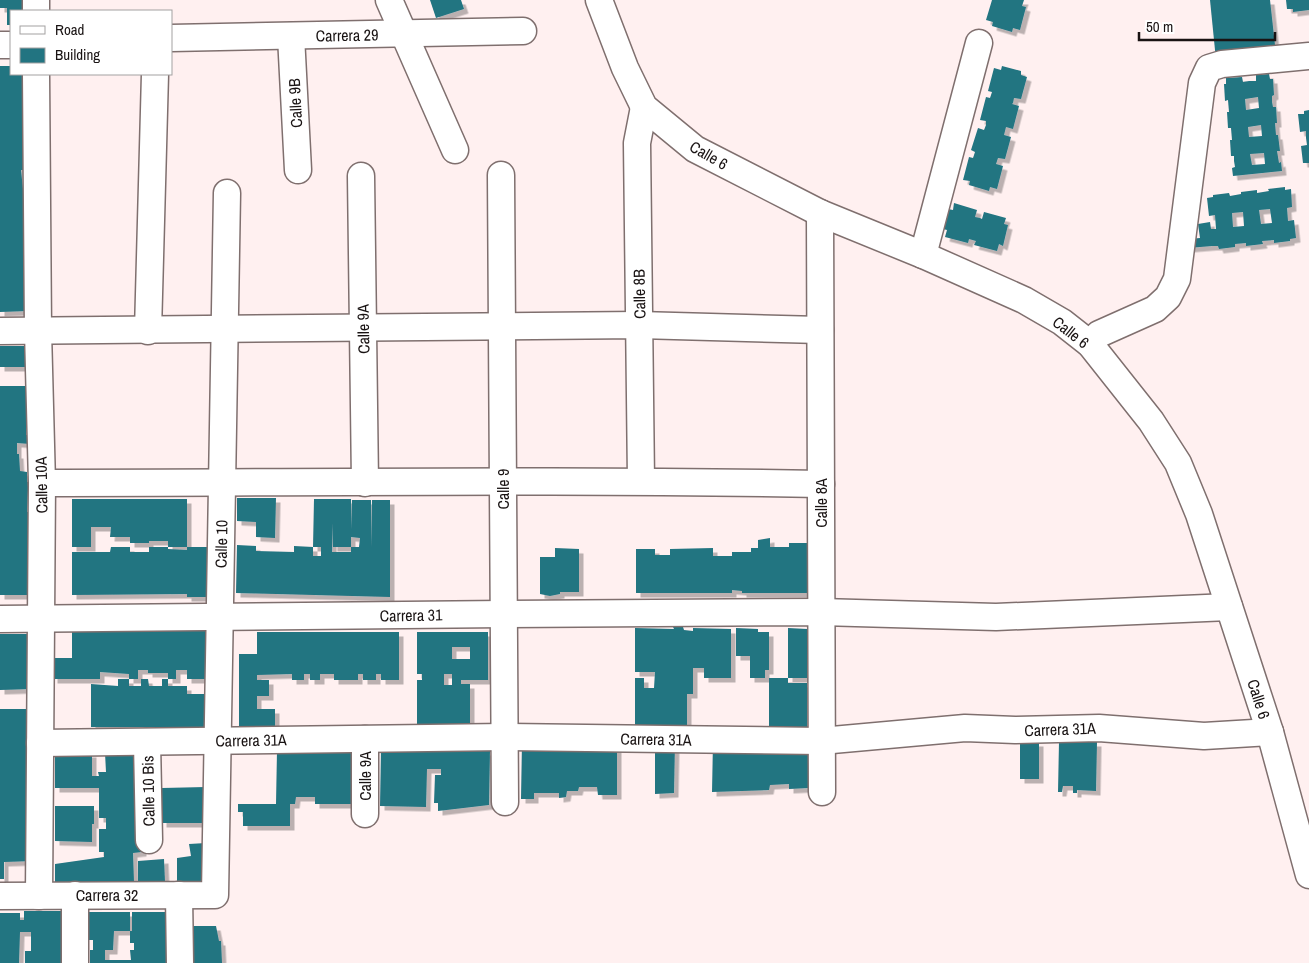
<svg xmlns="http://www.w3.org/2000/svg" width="1309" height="963" font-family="'Archivo Narrow',sans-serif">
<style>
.building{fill:#227481;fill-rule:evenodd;filter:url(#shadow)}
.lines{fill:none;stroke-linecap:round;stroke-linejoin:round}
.minor-casing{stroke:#7f6f6e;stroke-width:29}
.minor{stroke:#fff;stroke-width:26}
.labels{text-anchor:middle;stroke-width:4;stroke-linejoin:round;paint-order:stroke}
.street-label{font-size:16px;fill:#191313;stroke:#fff}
</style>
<defs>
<filter id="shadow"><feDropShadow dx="4.5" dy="4.5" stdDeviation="0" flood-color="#0004"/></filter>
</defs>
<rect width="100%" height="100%" fill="#fff0f0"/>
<g class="building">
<path d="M0,0H25L28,11H11V25H7V8H0Z"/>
<path d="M430,0H461L464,9L436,18Z"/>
<path d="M992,0H1024L1022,6L1026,7L1020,30L1013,28L1012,32L992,26L993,22L986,20Z"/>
<path d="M1210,0H1270L1276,54L1216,60Z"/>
<path d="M1286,0H1309V10L1293,12V9H1287Z"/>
<path d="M0,66H11V74H26L24,141H23V152H27V170H21L23,189L27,188V227H24V247H28L24,255V266H28V283H24V294H28V311L0,312Z"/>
<path d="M1002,66L1021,71V75L1027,77L1021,99L1014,98L1013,103L1012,104L1019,106L1013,129L1006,127L1004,135L1011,137L1005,159L998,158L996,164L1003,166L997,189L990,187L989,191L969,185L970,181L963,180L969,157L973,158L975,152L971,150L978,128L984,130L986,125V121L980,120L986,97L990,98L992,92L988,91L994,68L1001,70Z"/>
<path d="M1269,74L1270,79H1273L1274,95L1272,96V102L1273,107H1276L1277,123H1275L1276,135H1278L1280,151H1277L1279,163L1281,162L1282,171L1233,176L1232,168L1235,167L1234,161V156H1231L1230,140H1232L1231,128H1228L1227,112H1229L1228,100L1225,101L1224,84H1226V78L1242,77L1243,82L1249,81H1256V75ZM1258,97L1259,108L1246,110L1245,99ZM1261,125L1262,136L1249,137L1248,127ZM1264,153L1265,164L1252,165L1250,154Z"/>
<path d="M1309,110V163H1303L1301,146L1307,145L1306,138V131L1300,132L1298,114H1304V111Z"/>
<path d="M1285,187V190L1291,189L1292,207L1287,208L1288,221L1294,220L1296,238L1290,239V241L1274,243V240L1262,241L1263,244L1246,246V243L1235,244V247L1219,249L1218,246H1212L1188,248L1189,239L1200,238L1198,224L1210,222L1211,229H1216L1215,215L1209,216L1207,198L1213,197V195L1229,193L1230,196L1241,194V192L1257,190V193L1269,191L1268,189ZM1270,209L1272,223L1261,224L1259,210ZM1243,212L1244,226L1233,227L1232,213Z"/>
<path d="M954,203L977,210L975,217L980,218L982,219L984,212L1006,218L1004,224L1008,225L1003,246L999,244L997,251L974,245L976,241L969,239L968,243L945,237L947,230L943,229L948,209L953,210Z"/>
<path d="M0,346H31L32,367H0Z"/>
<path d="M0,386H30L29,424H26V435H31L30,444L17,443V454H19L20,471L27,472V482H31V490H28L27,512H29L31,567H27V577H31L32,595H0Z"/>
<path d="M237,498H276L275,538L256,537V522L237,521Z"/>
<path d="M72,499H187V547H168V549L187,550V547H209V597H187V594L72,595V552H110L111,547H130V552H149V547H168V541H149V543H130V537H110L111,527H91V547H72Z"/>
<path d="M314,499H351L352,529V500H371V548L372,500H390V597L236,593L237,545L256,546V551L294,552V546L313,547V556H321V547H313ZM333,523V547H351V537L360,538L359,547H351V552H332Z"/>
<path d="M770,538V547H789V543H808V593H742V591L732,590V593H636V549H655V555H670V549L713,548V556H732V552H751V548H758V540Z"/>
<path d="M555,548L579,549V592H560V594L550,596L540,594V557H555Z"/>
<path d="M673,627H683L684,630L693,631V628L731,629V678H704V668H693V694H687V727H635V678H644V688H654L655,672H635V628L674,629Z"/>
<path d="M736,628L758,629V632H769V670H765V678H750V656H736Z"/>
<path d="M788,628L807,629V678H788Z"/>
<path d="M187,629H208V679H187V670H176V679H168V686H187V694H206V727H91V684L118,686V679H129V686H141V679H148L149,686H162V679H168V673H148V670H138V679H129V674L100,672V679H53V658H72V631H186Z"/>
<path d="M257,632H399V680H381V674H376V680H363V674H358V680H334V674H320V680H310V674H304V680H292V674L257,675V680H269V696H257V709H275V728H239V654H257Z"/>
<path d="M417,632H488V680H461V684H470V727H417V680H422V674H417ZM452,647H470V659H452ZM444,674H452V685H444Z"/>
<path d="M0,634H30V660H27L31,689L0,690Z"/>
<path d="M769,678H788V683H807V727H769Z"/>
<path d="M0,709H28L31,747H27V756L31,766H26V777H28L33,861L4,862V879H0Z"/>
<path d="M522,742L617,743V795H598L597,787H579L578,791H567L566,797L559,798V793H534V799H521Z"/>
<path d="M655,742H675L674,793L655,794Z"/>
<path d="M713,742H808V788L789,789V784L770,785L769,790L712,792Z"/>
<rect x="1020" y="742" width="19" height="37"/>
<path d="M1059,742H1097L1096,791L1077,790V793H1073V786H1063L1062,792H1058Z"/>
<path d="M381,749L490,751L489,805L438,811V803H434L435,775H441V769H427L426,807L380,806Z"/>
<path d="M277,751H353V804H315V797H296L295,804H290V826H243V812H238V804H276Z"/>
<path d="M55,753H92V776H99L98,772H106L105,753H142V852L133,853L134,882H55V864L104,857V852H99V829H106V818H99V788H55Z"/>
<path d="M206,787V823H162V788Z"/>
<path d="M55,806H94V824H92V842L55,841Z"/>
<path d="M206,843L210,882H177V858L191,856L189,844Z"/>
<path d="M164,859L165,882L138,881V861Z"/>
<path d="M24,911H61V913H66V963H25V951H31V932H20L19,963H0V913H20V920H24Z"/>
<path d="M89,912H130V931H114L113,950H105V960H131L130,950H134V943H130V931H132V912H168L171,963H90V950H93V940H89Z"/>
<path d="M192,926H216L219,941H221L222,963H191Z"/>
</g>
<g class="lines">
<g class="minor-casing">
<g id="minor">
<path d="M389,0L455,150"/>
<path d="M599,0L625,68L644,107L695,149L820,213L923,255L1024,300L1062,322L1090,344L1151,421L1178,463L1199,514L1270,732L1309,875"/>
<path d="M36,11V0"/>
<path d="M291,36L298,170"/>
<path d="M171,38L523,31"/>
<path d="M0,45H11"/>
<path d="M36,74L38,331L42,483L39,896"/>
<path d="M501,175L505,802"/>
<path d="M361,176L365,483"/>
<path d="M820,213L822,792"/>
<path d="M923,255L979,43"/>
<path d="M0,331L639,325L820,330"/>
<path d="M148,331L155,74"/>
<path d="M1090,344L1099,334L1155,309L1168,297L1177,279L1202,83L1209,68L1222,64L1309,56"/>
<path d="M641,481L637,143L644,107"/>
<path d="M42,483C301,483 561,479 821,484"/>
<path d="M0,619L504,614L821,612L996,617L1229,607"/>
<path d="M365,739V814"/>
<path d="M147,742L149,840"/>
<path d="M40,743L505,737L821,741L965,728L1015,730L1099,728L1204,736L1270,732"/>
<path d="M75,895V963"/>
<path d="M179,895L180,963"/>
<path d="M0,896L215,895L227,193"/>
</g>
</g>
<use href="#minor" class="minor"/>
</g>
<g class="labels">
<g class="street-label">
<text transform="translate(347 35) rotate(-1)" y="6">Carrera 29</text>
<text transform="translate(295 103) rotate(-93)" y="6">Calle 9B</text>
<text transform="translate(709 155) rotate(30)" y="6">Calle 6</text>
<text transform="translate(639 294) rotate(-91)" y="6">Calle 8B</text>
<text transform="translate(363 329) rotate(-91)" y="6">Calle 9A</text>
<text transform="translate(1071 332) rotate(38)" y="6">Calle 6</text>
<text transform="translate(41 485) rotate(-91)" y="6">Calle 10A</text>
<text transform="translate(503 489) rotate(-90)" y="6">Calle 9</text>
<text transform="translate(821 503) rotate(-90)" y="6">Calle 8A</text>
<text transform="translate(221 544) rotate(-89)" y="6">Calle 10</text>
<text transform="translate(411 615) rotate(-1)" y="6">Carrera 31</text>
<text transform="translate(1259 699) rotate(72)" y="6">Calle 6</text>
<text transform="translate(1060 729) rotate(-2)" y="6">Carrera 31A</text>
<text transform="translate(656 739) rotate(1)" y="6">Carrera 31A</text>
<text transform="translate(251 740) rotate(-1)" y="6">Carrera 31A</text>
<text transform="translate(365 776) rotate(-90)" y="6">Calle 9A</text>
<text transform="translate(148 791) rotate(-91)" y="6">Calle 10 Bis</text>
<text x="107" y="901">Carrera 32</text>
</g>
</g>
<rect x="10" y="10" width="162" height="65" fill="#ffffff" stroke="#a3a1a1"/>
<rect x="20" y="26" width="25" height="8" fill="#ffffff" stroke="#a3a1a1"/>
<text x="55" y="35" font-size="15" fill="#191313">Road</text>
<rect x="20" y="48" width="25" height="15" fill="#227481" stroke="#a3a1a1"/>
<text x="55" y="60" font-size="15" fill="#191313">Building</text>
<path d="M1139 32v8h136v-8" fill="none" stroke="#191313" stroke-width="2.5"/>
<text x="1146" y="32" font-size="15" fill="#191313" stroke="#ffffff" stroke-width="4" paint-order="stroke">50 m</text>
</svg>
